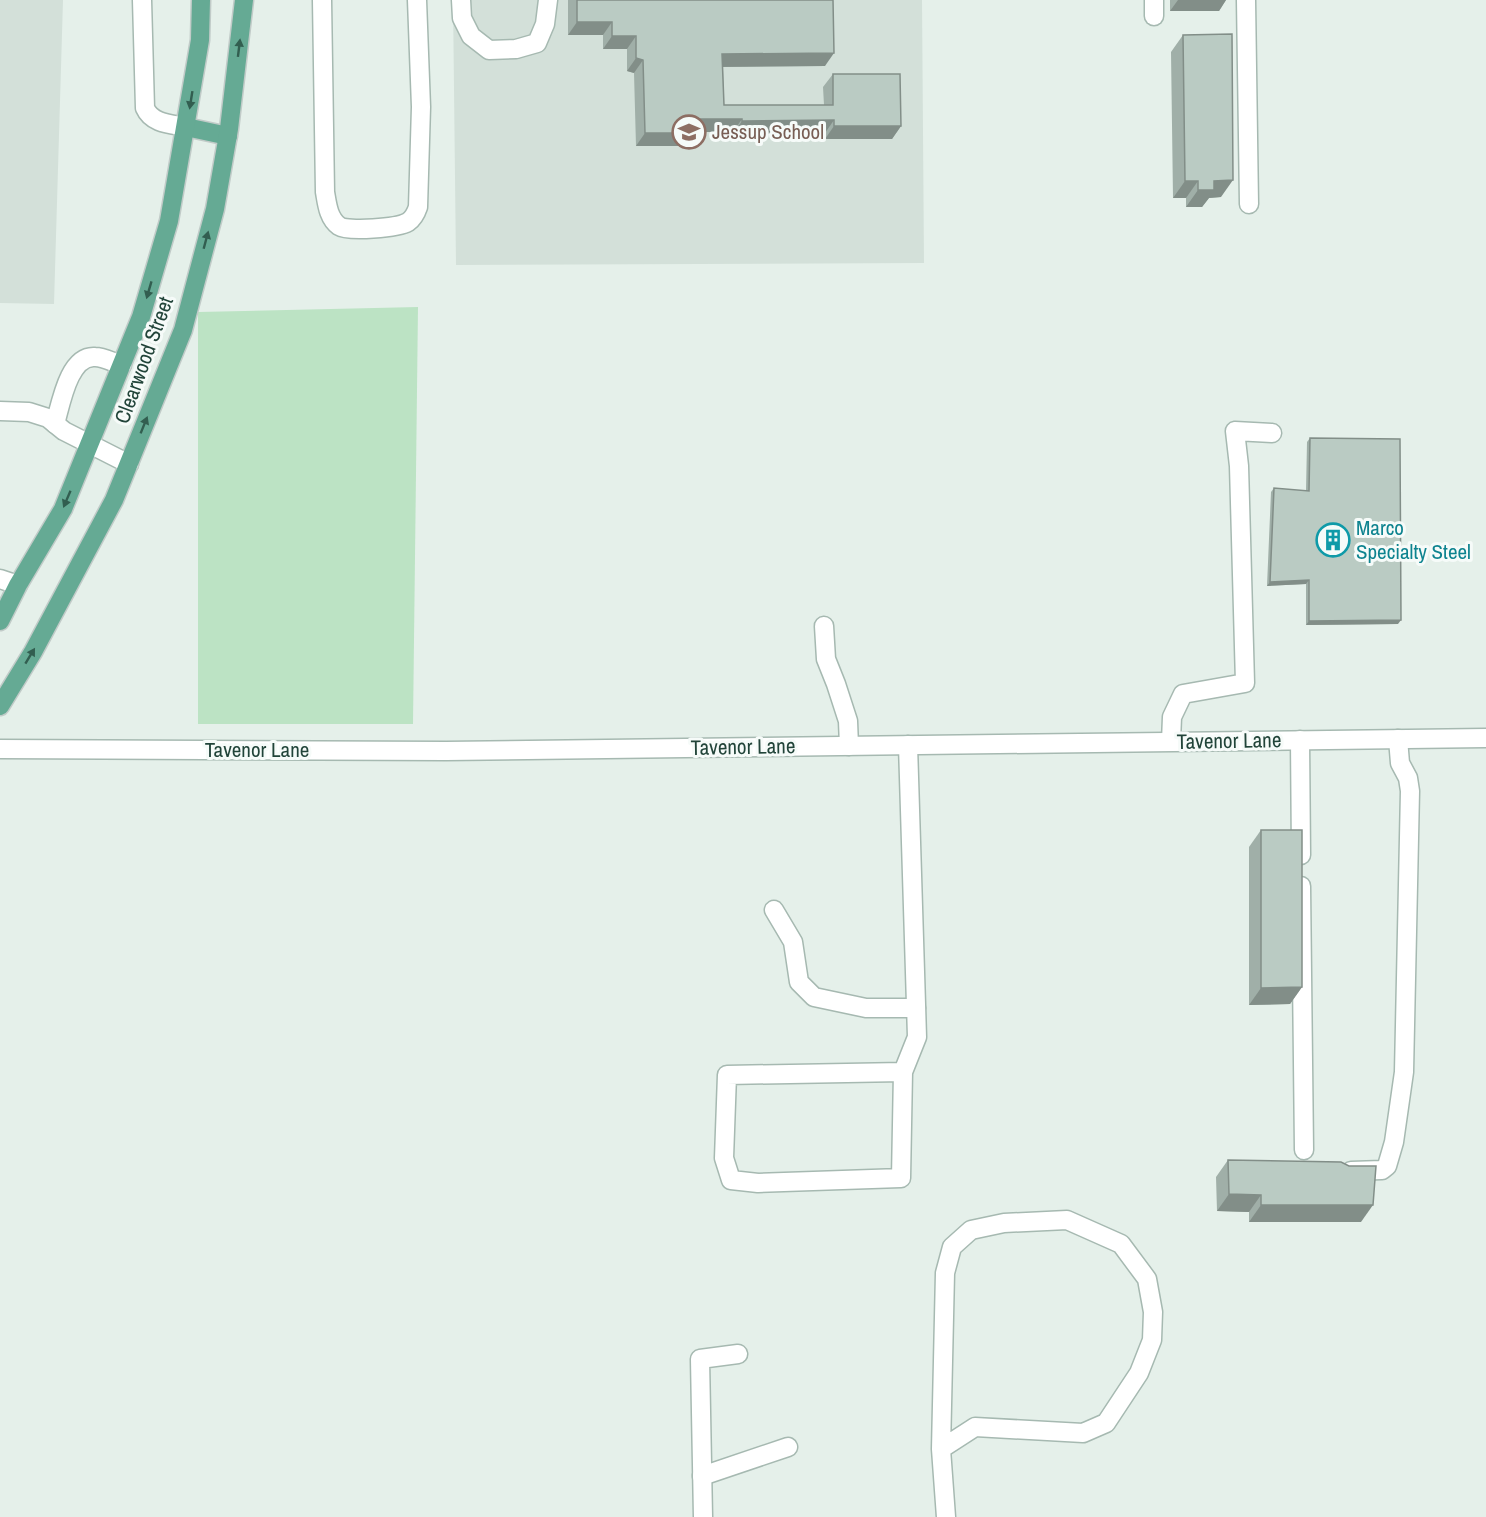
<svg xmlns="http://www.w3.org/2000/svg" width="1486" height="1517" font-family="'Archivo Narrow',sans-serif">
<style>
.built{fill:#d3e0d9}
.green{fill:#bce3c4}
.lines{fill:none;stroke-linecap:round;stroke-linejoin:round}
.minor-casing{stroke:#a6b9b1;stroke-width:21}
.major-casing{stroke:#c1cbc8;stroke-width:21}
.minor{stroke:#fff;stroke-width:18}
.major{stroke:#65aa94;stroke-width:18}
.wall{fill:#a0afa8}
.shaded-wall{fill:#828e88}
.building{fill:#bacbc3;stroke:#828e88;stroke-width:1.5}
.oneway{fill:#325e50}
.labels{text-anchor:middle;stroke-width:6;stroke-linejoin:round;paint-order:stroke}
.education-label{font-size:21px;fill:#785e54;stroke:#f6fbf9;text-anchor:start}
.street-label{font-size:21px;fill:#214439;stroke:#f6fbf9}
.culture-label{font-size:21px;fill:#0d838f;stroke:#f6fbf9;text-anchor:start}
</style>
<rect width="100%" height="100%" fill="#e5f0ea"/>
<g class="built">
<path d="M0,0H63L54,304L0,303Z"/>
<path d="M453,0H922L924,263L456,265Z"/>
</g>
<path class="green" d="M418,307L413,724H198V312Z"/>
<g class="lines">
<g class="minor-casing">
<g id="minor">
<path d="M142,0L145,108C152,124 171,124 186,127"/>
<path d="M322,0L325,192C327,203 328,218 339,226C348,232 398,228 408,222C414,218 416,213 418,207L421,107L417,0"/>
<path d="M461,0L462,18L471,36L489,50L516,49L537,43L545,24L548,0"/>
<path d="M1154,0V16"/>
<path d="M1246,0L1249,204"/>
<path d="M0,411L29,412L48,418L64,431L129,464"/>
<path d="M55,424C61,403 69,355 95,357C104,357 114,363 122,365"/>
<path d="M0,579L18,585"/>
<path d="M824,626L826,659L836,684L848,721L849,746"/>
<path d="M1300,740L1301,855"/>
<path d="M1171,741L1172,717L1183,694L1245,683L1239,466L1235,431L1272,433"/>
<path d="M0,749L446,751L1486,738"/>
<path d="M1301,886L1304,1150"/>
<path d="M774,910L793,942L799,982L814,997L866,1008H916"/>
<path d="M903,1072L727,1075L724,1158L731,1180L758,1183L901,1178L903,1072L917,1037L908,745"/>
<path d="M1351,1171L1382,1170L1387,1166L1394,1142L1404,1072L1410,791L1408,778L1400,763L1398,739"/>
<path d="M941,1449L975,1427L1083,1433L1106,1423L1139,1373L1152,1340L1153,1312L1147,1279L1121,1244L1067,1220L1004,1223L971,1230L952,1247L945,1273L941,1449L946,1517"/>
<path d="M702,1476L788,1447"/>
<path d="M703,1517L700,1359L738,1354"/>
</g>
</g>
<g class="major-casing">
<g id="major">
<path d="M186,127L228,136"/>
<path d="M0,621L18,585L63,509L141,317L169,221L200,40L201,0"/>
<path d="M0,706L33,652L114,500L183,330L215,209L229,129L244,0"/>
</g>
</g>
<use href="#minor" class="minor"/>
<use href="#major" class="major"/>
</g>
<g class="wall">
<path d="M568,0H833L825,66L723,67L724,105H824L823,87L833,74L901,126L892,139H825V133L733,134V132H691L682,146H636L634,73L627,71V49H603V35H568Z"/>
<path d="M1170,0H1226L1219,11H1170Z"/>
<path d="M1183,35L1221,197L1209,198L1202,207H1186V198H1173L1171,52Z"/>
<path d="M1310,438L1398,624L1306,625V584L1267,586L1271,492L1274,488L1306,491L1307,442Z"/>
<path d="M1261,830L1302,987L1290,1004L1249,1005V847Z"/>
<path d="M1228,1160L1361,1222H1249V1212L1217,1211L1216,1177Z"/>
</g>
<g class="shaded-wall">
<path d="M1178,0H1226L1219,11H1170Z"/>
<path d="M577,22H612L603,35H568Z"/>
<path d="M612,36H636L627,49H603Z"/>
<path d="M834,53L825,66L713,67L722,54Z"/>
<path d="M636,58L643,60L634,73L627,71Z"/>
<path d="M691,119H742L733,132H681Z"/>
<path d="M834,120L825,133L733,134L742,121Z"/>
<path d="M834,126H901L892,139H825Z"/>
<path d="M645,133H691L682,146H636Z"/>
<path d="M1233,180L1221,197L1209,198L1202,207H1186L1198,190L1214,181Z"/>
<path d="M1185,181H1198L1186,198H1173Z"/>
<path d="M1309,580L1306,584L1267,586L1270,582Z"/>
<path d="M1401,620L1398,624L1306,625L1309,621Z"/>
<path d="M1302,987L1290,1004L1249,1005L1261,988Z"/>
<path d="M1229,1194L1261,1195L1249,1212L1217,1211Z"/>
<path d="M1261,1205H1373L1361,1222H1249Z"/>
</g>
<g class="building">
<path d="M577,0H833L834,53L722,54L724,105H833V74H900L901,126H834V120L742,121V119H691V133H645L643,60L636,58V36H612V22H577Z"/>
<path d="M1232,34L1233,180L1214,181V190H1198V181H1185L1183,35Z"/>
<path d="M1310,438L1400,439L1401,620L1309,621V580L1270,582L1274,488L1309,491Z"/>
<path d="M1261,830H1302V987L1261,988Z"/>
<path d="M1228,1160L1341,1162L1349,1166H1376L1373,1205H1261V1195L1229,1194Z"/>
</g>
<defs><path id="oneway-solid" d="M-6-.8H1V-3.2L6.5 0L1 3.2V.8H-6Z" transform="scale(1.5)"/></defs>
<g class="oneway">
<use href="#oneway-solid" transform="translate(239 48) rotate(-83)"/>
<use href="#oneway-solid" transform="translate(191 100) rotate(99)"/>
<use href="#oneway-solid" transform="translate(206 240) rotate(-75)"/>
<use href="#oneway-solid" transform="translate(149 290) rotate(106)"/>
<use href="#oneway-solid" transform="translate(144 425) rotate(-68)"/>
<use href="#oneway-solid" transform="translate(67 499) rotate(113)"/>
<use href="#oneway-solid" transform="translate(30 656) rotate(-59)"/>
</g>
<defs>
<g id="school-ring" transform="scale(1.725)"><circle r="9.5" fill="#f6fbf9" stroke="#8d6e63" stroke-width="1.5"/><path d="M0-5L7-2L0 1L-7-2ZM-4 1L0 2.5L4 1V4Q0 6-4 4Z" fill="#8d6e63"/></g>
<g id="building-ring" transform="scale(1.725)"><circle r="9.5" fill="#f6fbf9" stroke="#0f9aa8" stroke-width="1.5"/><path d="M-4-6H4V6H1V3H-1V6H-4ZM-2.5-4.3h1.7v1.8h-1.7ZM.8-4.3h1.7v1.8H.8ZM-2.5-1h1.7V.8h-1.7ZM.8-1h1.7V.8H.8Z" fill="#0f9aa8"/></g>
</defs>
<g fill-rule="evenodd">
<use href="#school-ring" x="689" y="132"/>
<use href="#building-ring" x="1333" y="540"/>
</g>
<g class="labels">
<g class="education-label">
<text x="712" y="139">Jessup School</text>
</g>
<g class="street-label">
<text transform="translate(144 360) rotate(-70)" y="7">Clearwood Street</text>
<text transform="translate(1229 741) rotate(-1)" y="7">Tavenor Lane</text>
<text transform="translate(743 747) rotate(-1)" y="7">Tavenor Lane</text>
<text x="257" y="757">Tavenor Lane</text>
</g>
<g class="culture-label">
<text x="1356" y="535">Marco<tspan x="1356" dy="24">Specialty Steel</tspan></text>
</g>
</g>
</svg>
